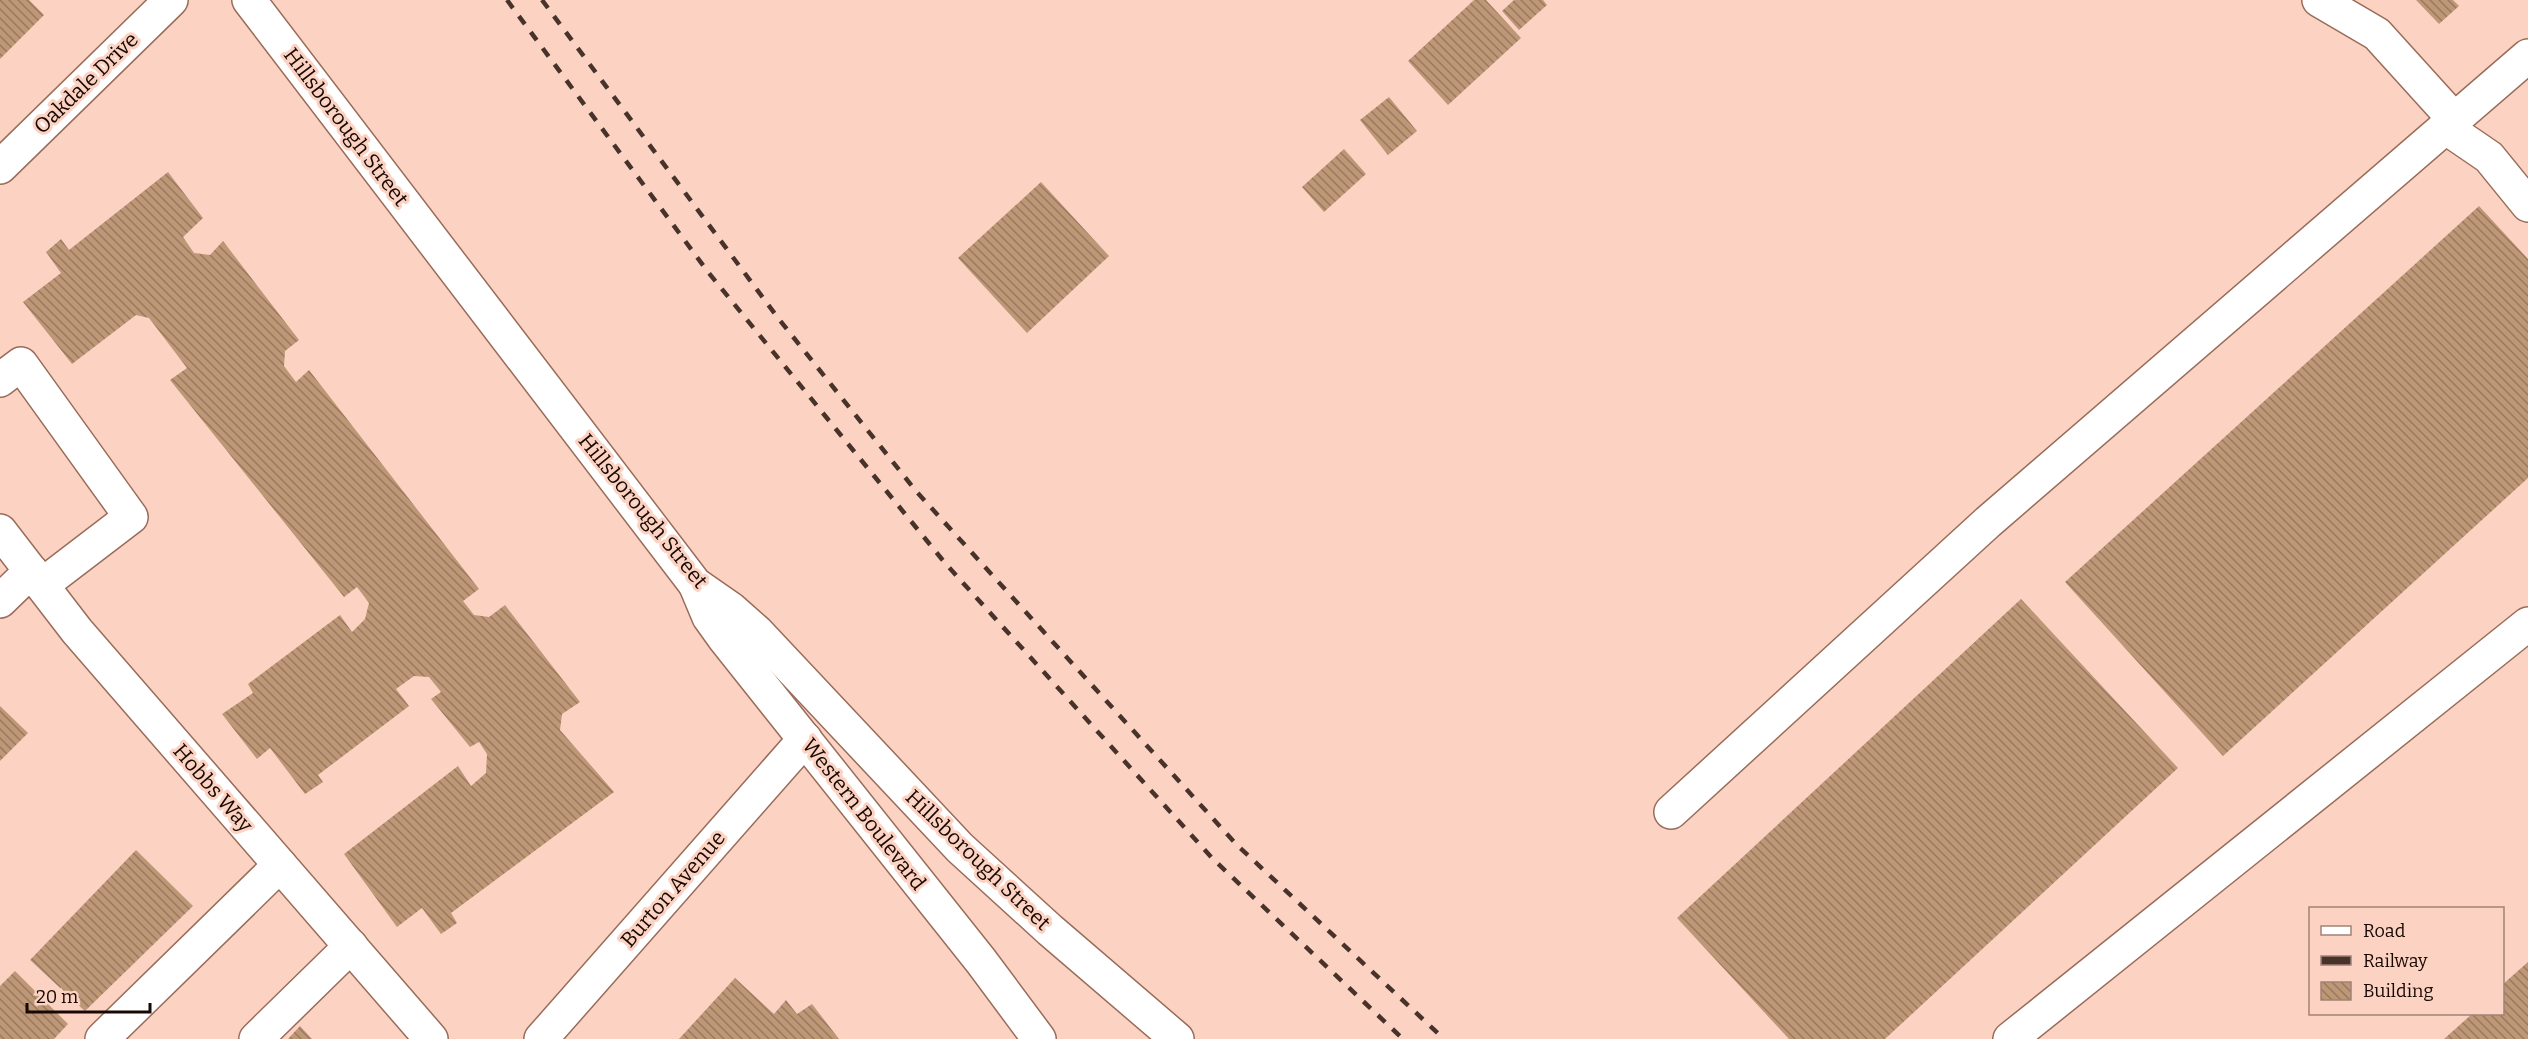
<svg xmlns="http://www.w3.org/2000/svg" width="2528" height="1039" font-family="Bitter,serif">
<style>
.building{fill:url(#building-back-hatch)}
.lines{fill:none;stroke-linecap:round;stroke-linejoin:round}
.minor-casing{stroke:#996c5a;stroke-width:36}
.major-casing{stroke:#996c5a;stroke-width:36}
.minor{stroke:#fff;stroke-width:33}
.major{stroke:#fff;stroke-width:33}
.rail{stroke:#48332b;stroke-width:4.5;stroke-dasharray:10 10;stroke-linecap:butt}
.labels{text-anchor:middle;stroke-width:6;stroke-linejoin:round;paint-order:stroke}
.street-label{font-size:21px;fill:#180803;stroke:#fcd3c3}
</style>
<defs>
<pattern id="building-back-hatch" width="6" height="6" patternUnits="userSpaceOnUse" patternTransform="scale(1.5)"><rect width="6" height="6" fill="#bd9776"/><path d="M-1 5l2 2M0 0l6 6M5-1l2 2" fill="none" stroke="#99795f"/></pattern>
</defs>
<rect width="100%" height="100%" fill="#fcd3c3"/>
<g class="building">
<path d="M0,0H29L44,15L0,59Z"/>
<path d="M1474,0H1486L1521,38L1448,105L1408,61Z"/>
<path d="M1514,0H1543L1547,5L1519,30L1502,11Z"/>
<path d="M2416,0H2453L2459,6L2439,24Z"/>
<path d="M1389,97L1417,131L1388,155L1360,120Z"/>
<path d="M1344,149L1366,174L1324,212L1302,187Z"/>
<path d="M168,172L203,218L183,237L194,253L210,255L223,241L299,340L285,351L284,366L296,382L309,370L479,589L463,601L474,615L489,617L505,605L580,702L562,714L560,730L614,792L451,913L457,923L441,934L422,908L397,927L344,854L458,766L471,786L486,773L487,754L479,742L470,747L431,699L441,692L429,677L414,676L396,689L409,706L318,775L323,782L305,794L270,748L257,759L222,714L253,693L248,684L340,615L352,632L365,619L369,603L357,587L344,597L170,380L187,368L149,318L136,315L72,364L23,302L61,273L46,252L61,239L69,250Z"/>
<path d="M1041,182L1109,256L1027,333L958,258Z"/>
<path d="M2479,206L2528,259V478L2223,756L2065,582Z"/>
<path d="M2021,599L2178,768L1885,1039H1789L1677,918Z"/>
<path d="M0,706L28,733L0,761Z"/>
<path d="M136,850L193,906L85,1011L30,960Z"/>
<path d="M2528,962V1039H2444L2472,1014H2502V985Z"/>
<path d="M15,971L68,1024L54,1039H0V986Z"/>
<path d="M735,978L774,1014L786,1000L797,1014L812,1004L839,1039H679Z"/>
<path d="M300,1026L312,1039H288Z"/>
</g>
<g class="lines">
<g class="minor-casing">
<g id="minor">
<path d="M2319,0L2377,34L2454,119"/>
<path d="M2445,127L2489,157L2528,205"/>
<path d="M0,167L171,0"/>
<path d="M0,380L21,364L131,517L42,585"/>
<path d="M0,531L77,631L431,1039"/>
<path d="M0,601L31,571"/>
<path d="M1671,812L1988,522L2528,56"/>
<path d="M102,1039L280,865"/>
<path d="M256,1039L351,946"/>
<path d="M541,1039L805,739"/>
<path d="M2010,1039L2528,624"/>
</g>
</g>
<g class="major-casing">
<g id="major">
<path d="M249,0L695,584L731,609L757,632L960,848L1050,930L1177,1039"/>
<path d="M696,586L709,617L724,638L981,961L1039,1039"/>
</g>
</g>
<use href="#minor" class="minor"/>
<use href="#major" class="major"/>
<g class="rail">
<path d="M507,0L708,272L945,563L1213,859L1403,1039"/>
<path d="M542,0L778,318L916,491L1236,844L1444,1039"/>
</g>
</g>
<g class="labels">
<g class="street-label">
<text transform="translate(86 83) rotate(-44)" y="7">Oakdale Drive</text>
<text transform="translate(346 127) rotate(53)" y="7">Hillsborough Street</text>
<text transform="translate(643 511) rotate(51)" y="7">Hillsborough Street</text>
<text transform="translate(213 788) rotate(49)" y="7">Hobbs Way</text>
<text transform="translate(864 814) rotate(52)" y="7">Western Boulevard</text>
<text transform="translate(978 860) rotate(44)" y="7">Hillsborough Street</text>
<text transform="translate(673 889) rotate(-49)" y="7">Burton Avenue</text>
</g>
</g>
<rect x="2309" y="907" width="195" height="108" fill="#fcd3c3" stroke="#a18276" stroke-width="1.5"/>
<rect x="2321" y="926" width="30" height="9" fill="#ffffff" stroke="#a18276" stroke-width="1.5"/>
<text x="2363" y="937" font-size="18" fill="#180803">Road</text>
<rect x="2321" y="956" width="30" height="9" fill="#48332b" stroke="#a18276" stroke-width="1.5"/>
<text x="2363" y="967" font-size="18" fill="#180803">Railway</text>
<rect x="2321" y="982" width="30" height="18" fill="url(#building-back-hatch)" stroke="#a18276" stroke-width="1.5"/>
<text x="2363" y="997" font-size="18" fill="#180803">Building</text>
<path d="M27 1003v9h123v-9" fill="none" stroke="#180803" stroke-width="3"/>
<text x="36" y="1003" font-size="18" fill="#180803" stroke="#fcd3c3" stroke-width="4.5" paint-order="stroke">20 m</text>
</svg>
